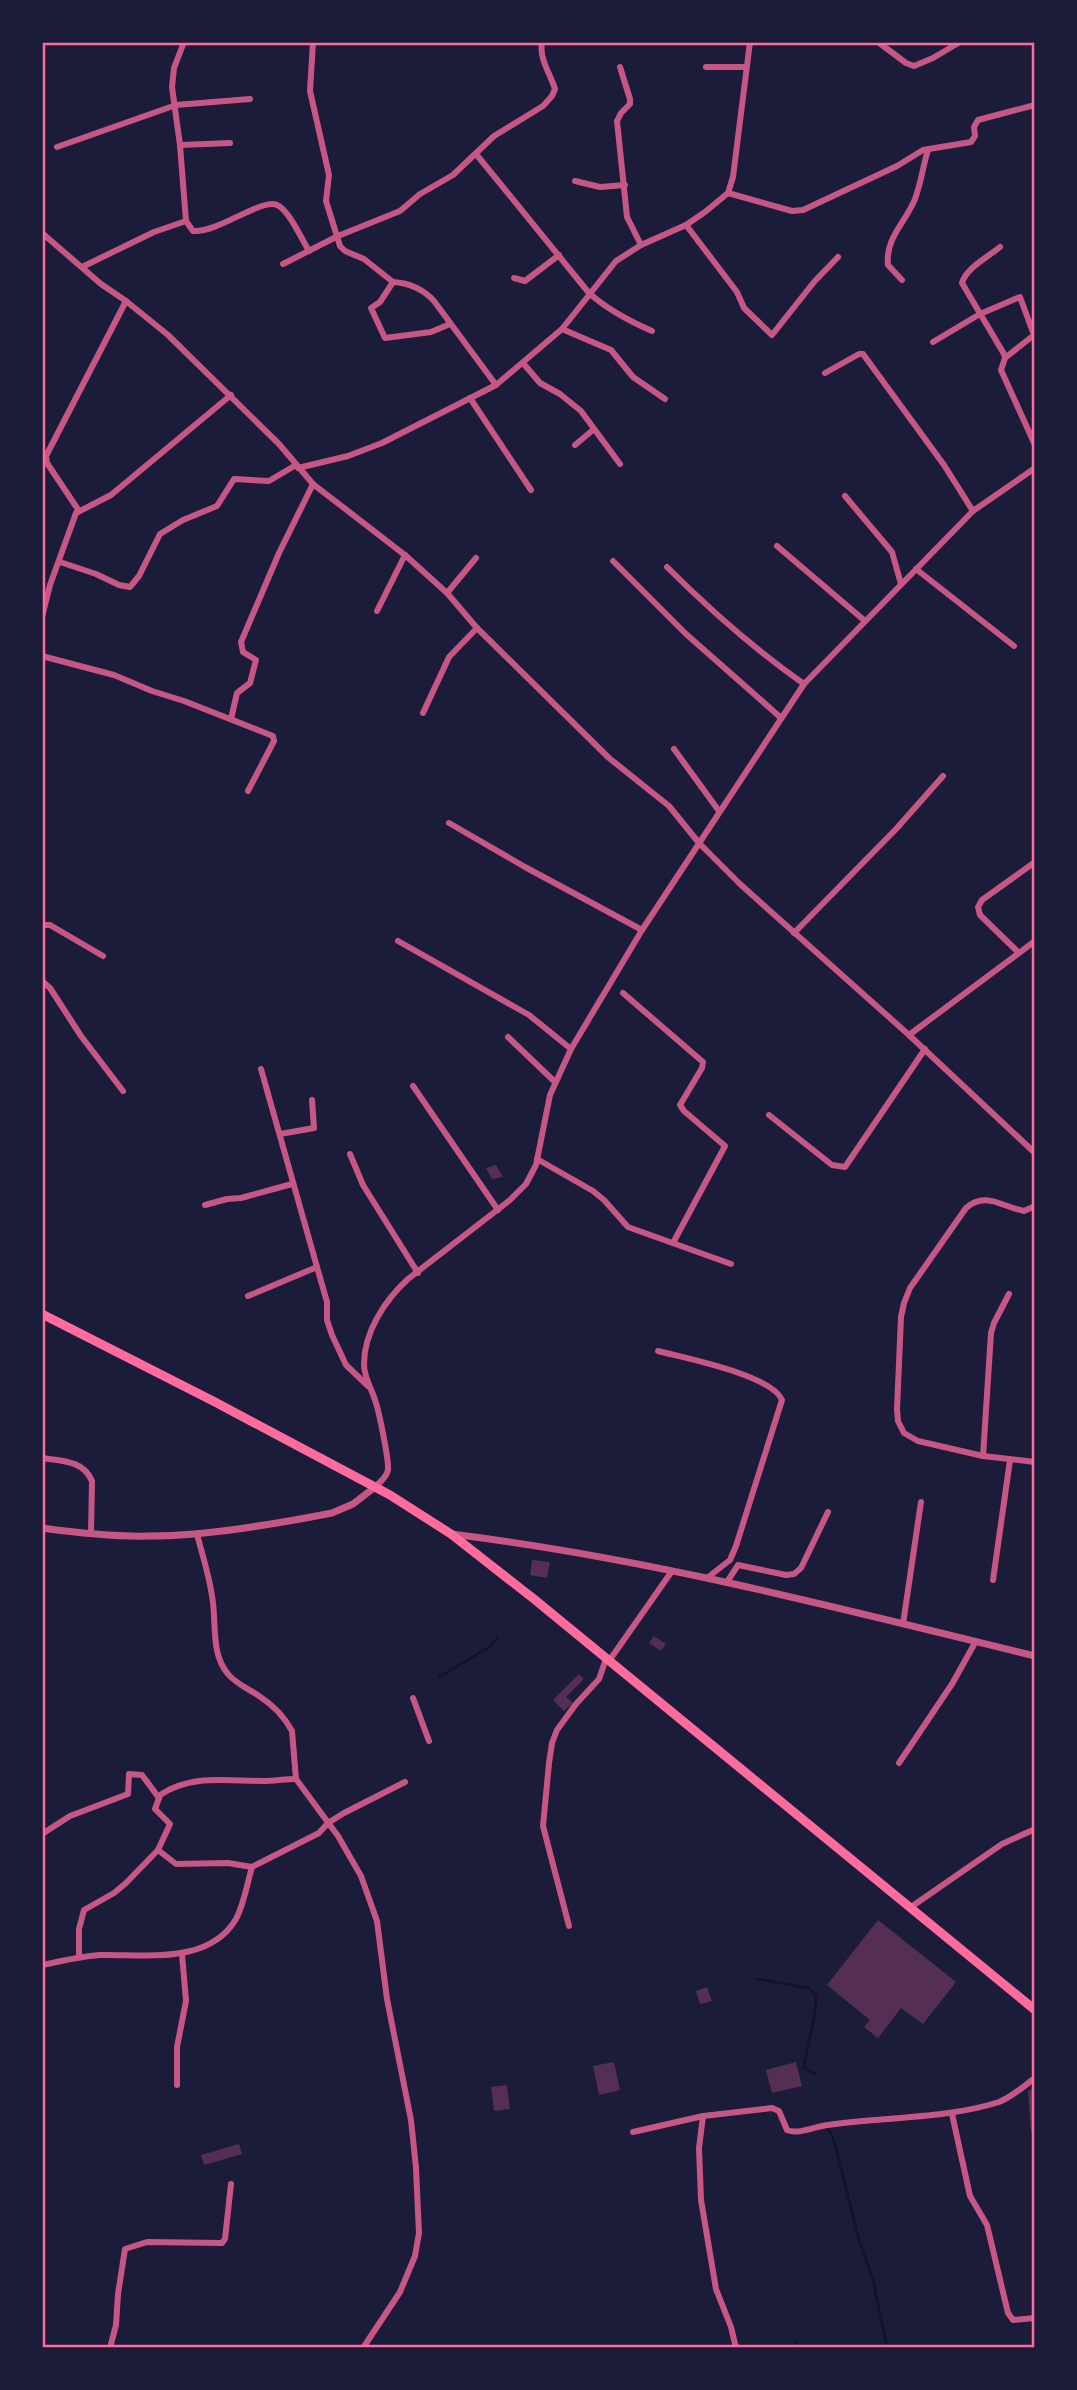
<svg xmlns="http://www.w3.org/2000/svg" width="1077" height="2390" font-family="Ubuntu,sans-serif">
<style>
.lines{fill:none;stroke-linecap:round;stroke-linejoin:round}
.stream{stroke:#12122b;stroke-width:2.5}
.building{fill:#542f53}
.minor{stroke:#c65784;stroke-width:6}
.tertiary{stroke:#c65784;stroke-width:7}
.secondary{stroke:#ff6b9d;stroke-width:9}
.neatline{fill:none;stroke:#ff6b9d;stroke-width:2.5}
</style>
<rect width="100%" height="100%" fill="#1b1b3a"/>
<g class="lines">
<g class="stream">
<path d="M439,1677L491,1646L497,1638"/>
<path d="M758,1979L809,1988L816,1996C816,2022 807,2042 804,2068L815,2074"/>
<path d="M825,2126L832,2135L836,2149L859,2240L873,2280L887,2348"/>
<path d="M796,2343L798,2348"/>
</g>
</g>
<g class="building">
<path d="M496,1165L503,1177L492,1179L486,1168Z"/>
<path d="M532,1560L550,1562L547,1578L530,1575Z"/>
<path d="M654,1636L666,1644L661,1651L649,1643Z"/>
<path d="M579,1674L584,1679L566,1697L573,1703L564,1711L553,1700Z"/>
<path d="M878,1920L956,1982L923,2024L901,2008L878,2038L864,2027L870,2020L827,1985Z"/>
<path d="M707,1987L712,2001L700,2004L696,1991Z"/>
<path d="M614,2062L620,2090L599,2095L593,2066Z"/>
<path d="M796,2062L802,2086L772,2093L766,2070Z"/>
<path d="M507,2085L510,2109L494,2111L491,2087Z"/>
<path d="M1035,2088V2136L1031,2132L1028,2091Z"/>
<path d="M239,2144L242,2154L204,2165L201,2155Z"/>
</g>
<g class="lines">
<g class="minor">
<path d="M184,42L174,68L172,87L180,145L186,221L193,231C218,233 261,198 277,205C289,210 302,240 309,251"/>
<path d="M313,42L310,91L329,175L326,201L340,246L345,251L364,259L393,282"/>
<path d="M878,42L906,63L914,66L933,58L960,42"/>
<path d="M620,67L630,99V104L621,113L617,121L627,217L641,245"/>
<path d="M706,67H746"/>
<path d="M180,145L230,143"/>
<path d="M57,147L176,105L250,99"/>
<path d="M476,154L589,293C608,310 629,321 652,331"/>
<path d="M575,181L600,187L625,185"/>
<path d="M728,193L792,211L803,210L897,166L923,150L971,142L975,136L974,127L978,120L1035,105"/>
<path d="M686,225L737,292L744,308L772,335L814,282L838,257"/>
<path d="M42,233L101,284L126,301L168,335L279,444L313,484L405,555L447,593L477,628L609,758L669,806L699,843L740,884L909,1035L1035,1153"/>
<path d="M1000,247C988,257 966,268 962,283L1004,354L1005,358L1001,370L1035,445"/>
<path d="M283,264L338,236L400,211L420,194L453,175L494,136L543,106L552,96L555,89C550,73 539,59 542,42"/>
<path d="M82,267L154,232L186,221"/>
<path d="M514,278L525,281L559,255"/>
<path d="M902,280L888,265C885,238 906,222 915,199C921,183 923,166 928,150"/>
<path d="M450,324L431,332L385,338L371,308L380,302L393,282C409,283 423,289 434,301L496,385"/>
<path d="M562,329L611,350L633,377L665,399"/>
<path d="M933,342L980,314L1020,297L1034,335L1005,358"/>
<path d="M523,363L540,383L560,394L581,411L620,464"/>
<path d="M825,373L859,354H863L944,465L973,511"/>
<path d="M470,398L531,490"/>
<path d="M575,445L593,430"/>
<path d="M298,468L348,456L382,443L496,385L562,329L616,261L641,245L686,225L705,212L728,193L733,177L750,42"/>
<path d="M845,496L892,552L901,584"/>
<path d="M79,511L47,463L46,456L126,301"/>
<path d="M777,546L865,621"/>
<path d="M613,561L686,634L780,717"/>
<path d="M60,562L96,574L119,585L130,587L139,576L160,534L183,520L217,506L234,479L269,481L296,465"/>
<path d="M667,567C710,610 754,649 804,684"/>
<path d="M916,569L1014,646"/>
<path d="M447,593L476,558"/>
<path d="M377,611L405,555"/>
<path d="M42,617L50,585L76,513L111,495L231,395"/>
<path d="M42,656L114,675L152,691L184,701L273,736L274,741L248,791"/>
<path d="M423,713L449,657L477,628"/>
<path d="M231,719L237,693L250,683L256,660L243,652L241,642L279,553L313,484"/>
<path d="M674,749L719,811"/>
<path d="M449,823L525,867L642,930"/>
<path d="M42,925H50L103,956"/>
<path d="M794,933L897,828L943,776"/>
<path d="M398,941L529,1015L571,1049"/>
<path d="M1019,953L980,915L978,907L982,900L1035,862"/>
<path d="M42,981L50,988L81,1036L123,1091"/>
<path d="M623,993L703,1062L702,1068L680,1105L684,1111L725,1146L673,1243"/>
<path d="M909,1035L1035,941"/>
<path d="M508,1037L555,1082"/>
<path d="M261,1069L317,1267L327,1302V1320L332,1335L346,1365L368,1386"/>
<path d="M413,1086L498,1210"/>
<path d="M769,1115L832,1165L845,1167L925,1049"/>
<path d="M280,1134L314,1128L312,1100"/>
<path d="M350,1154L363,1185L418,1273"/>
<path d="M537,1159L593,1191L604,1200L628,1227L731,1264"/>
<path d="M205,1205L227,1199L241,1198L292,1184"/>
<path d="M1035,1206L1024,1211C1002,1207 986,1191 966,1208L910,1288L904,1303L901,1317L897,1409L898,1421L904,1433L918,1441L983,1456L1035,1462"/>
<path d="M248,1296L317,1267"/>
<path d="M658,1351C684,1358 772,1375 782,1400L736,1546L730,1560L707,1578"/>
<path d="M983,1456L991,1333L994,1323L1009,1294"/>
<path d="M42,1458C62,1461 83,1460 92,1481L91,1534"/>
<path d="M375,1487C380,1482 387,1477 388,1470C389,1460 379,1411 375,1400C371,1387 364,1378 364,1364C364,1332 385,1300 408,1279L510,1200L526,1184L536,1165L550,1095L571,1049L642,930L804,684L973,511L1035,468"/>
<path d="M197,1534C202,1554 209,1575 212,1596C217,1622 210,1653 228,1674C236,1684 249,1689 259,1696C273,1705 284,1716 292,1731L296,1779L338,1836L361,1876L377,1921L387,1999L411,2120L416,2168L419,2233L415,2256L400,2292L363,2348"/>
<path d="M993,1580L1010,1460"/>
<path d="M727,1582L738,1565L786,1575L794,1574L801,1568L828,1512"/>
<path d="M903,1624L921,1502"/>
<path d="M609,1661L672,1571"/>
<path d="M413,1698L429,1741"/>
<path d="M899,1763L952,1684L976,1641"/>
<path d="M42,1834L70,1816L128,1794L129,1774L142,1775L159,1798"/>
<path d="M158,1850L176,1864L228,1863L252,1867"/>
<path d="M911,1907L1002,1844L1035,1829"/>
<path d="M569,1926L543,1826L549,1763L552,1743L557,1730L576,1704L599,1679L606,1659"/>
<path d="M79,1957V1929L84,1910L114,1893L126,1883L158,1850L170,1824L155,1809L160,1795C191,1774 228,1781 263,1781C274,1781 285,1779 296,1779"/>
<path d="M42,1965C62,1961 81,1956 101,1955C145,1954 209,1965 236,1919C244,1904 247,1884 252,1867L319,1833L328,1823L344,1813L405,1782"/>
<path d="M177,2085V2047L186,2001L182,1954"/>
<path d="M952,2114L970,2196L987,2225L1008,2313L1013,2320L1035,2318"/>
<path d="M633,2132L703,2116"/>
<path d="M110,2348L116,2325L118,2294L125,2249L147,2242L222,2243L225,2239L231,2184"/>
<path d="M736,2348L731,2327L716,2289L701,2200L699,2148L703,2116L772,2108L779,2111L787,2130C799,2135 816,2126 828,2125C884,2117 946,2119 999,2102C1012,2097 1024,2086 1035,2078"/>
</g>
<g class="tertiary">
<path d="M42,1528C78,1533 114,1537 150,1536C207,1536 276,1524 332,1513L353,1504L375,1487"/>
<path d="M451,1534C649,1558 842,1609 1035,1656"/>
</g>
<path class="secondary" d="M42,1314L215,1402L390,1495L451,1534L534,1599L1035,2010"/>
</g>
<rect width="1077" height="2390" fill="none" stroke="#1b1b3a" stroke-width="88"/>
<rect x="44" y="44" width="989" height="2302" class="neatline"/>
</svg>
